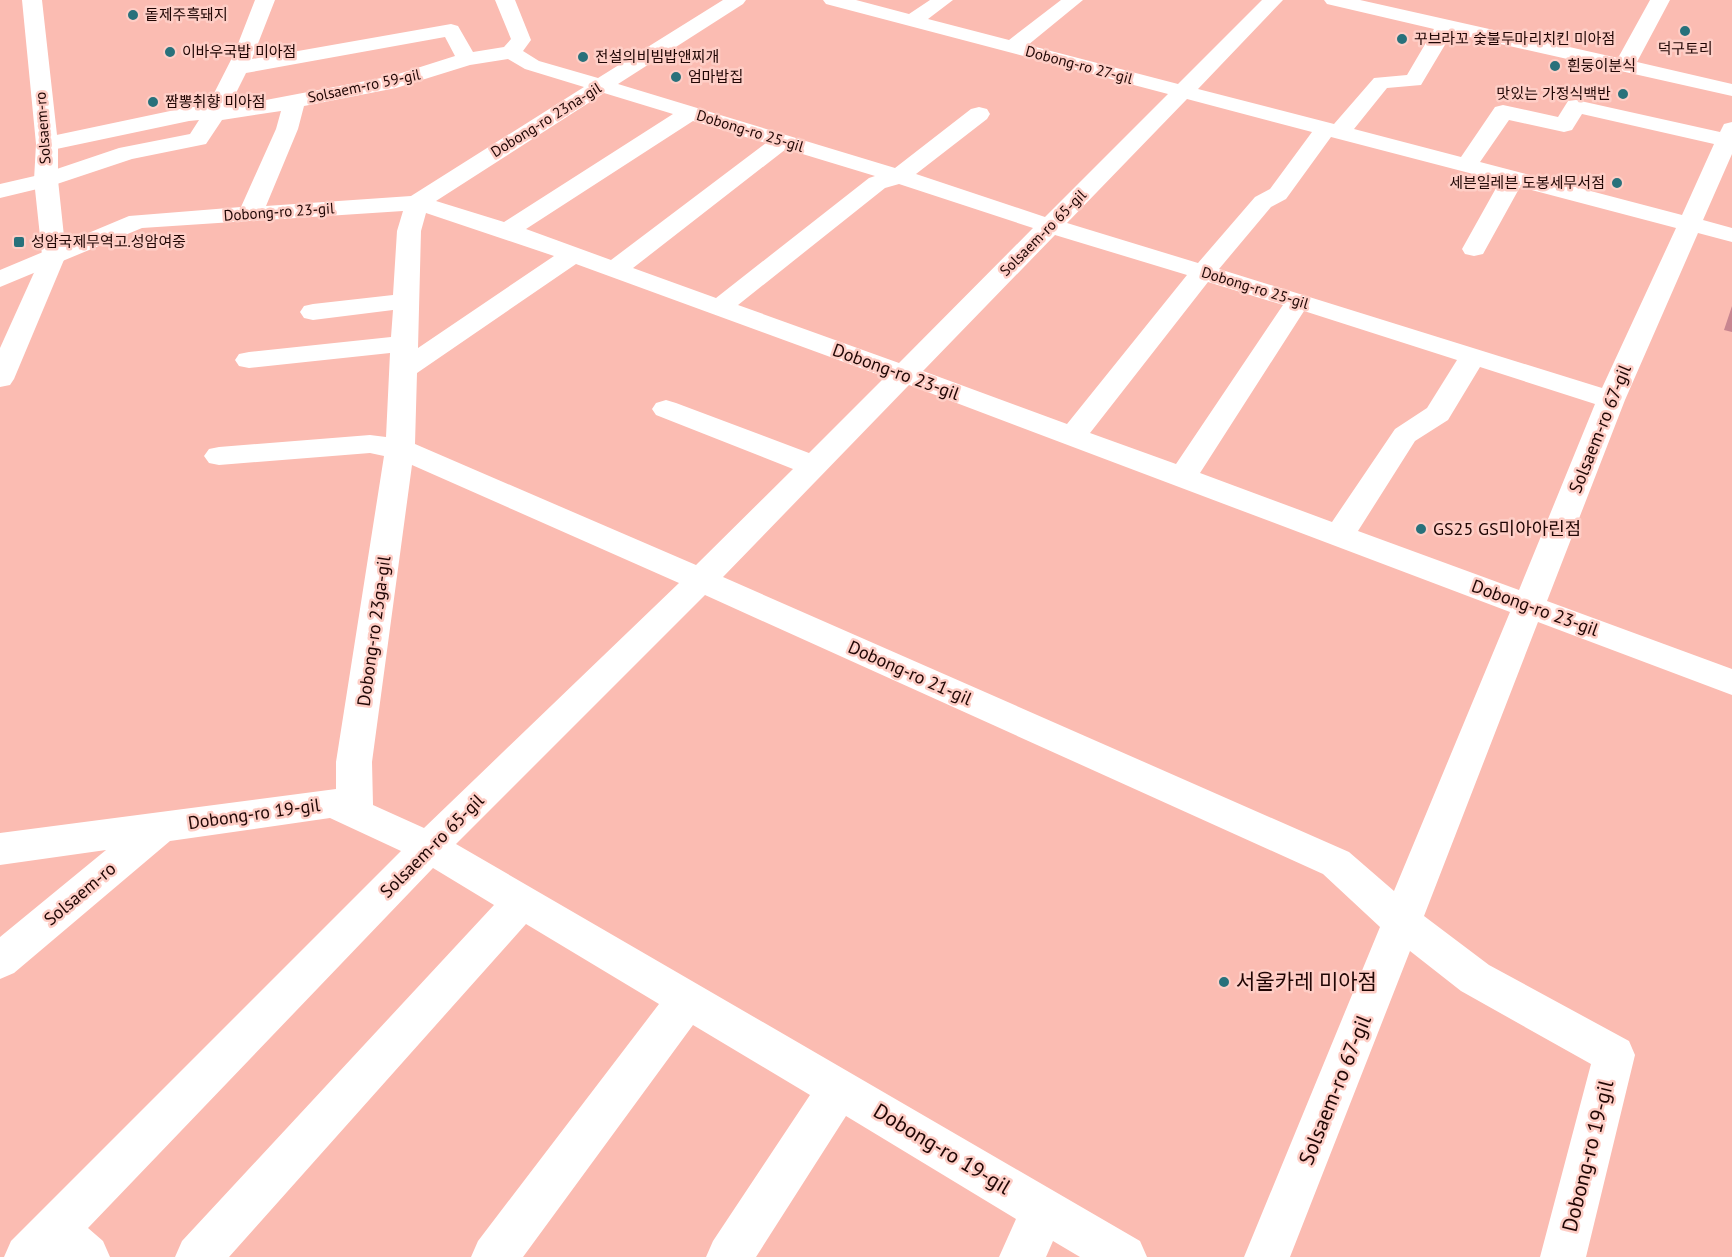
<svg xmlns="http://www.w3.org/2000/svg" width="1732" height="1257" font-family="'PT Sans','Noto Sans KR',sans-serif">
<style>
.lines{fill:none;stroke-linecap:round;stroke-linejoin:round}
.street{fill:#fff;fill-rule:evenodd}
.secondary{fill:#fff;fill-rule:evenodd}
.wall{fill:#c88590}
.poi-dot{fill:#28717b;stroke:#fecec6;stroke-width:2}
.labels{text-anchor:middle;stroke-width:5;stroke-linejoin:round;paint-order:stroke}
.far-poi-label{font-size:15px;fill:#200604;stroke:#fecec6;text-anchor:start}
.far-street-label{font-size:15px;fill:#200604;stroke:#fecec6}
.street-label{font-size:18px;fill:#200604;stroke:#fecec6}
.poi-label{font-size:18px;fill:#200604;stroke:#fecec6;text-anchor:start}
.near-poi-label{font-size:21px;fill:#200604;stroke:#fecec6;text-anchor:start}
.near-street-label{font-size:21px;fill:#200604;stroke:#fecec6}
</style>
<rect width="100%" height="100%" fill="#fbbcb2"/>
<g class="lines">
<path class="street" d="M255,0H275L252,59L451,24L458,26L473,52L504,47L511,39L495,0H515L531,40L523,51L539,61L598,78L723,0H746L743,4L618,84L895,168L971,109L979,107L987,109L990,114L987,119L916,174L1045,217L1168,94L826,4L823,0H856L909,14L930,0H953L928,19L1009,40L1061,0H1083L1028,45L1178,84L1262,0H1283L1198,89L1334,124L1374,78L1407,75L1434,29L1327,4L1324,0H1360L1618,58L1650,0H1670L1637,62L1732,84V96L1452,33L1421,85L1387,88L1354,129L1461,157L1495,107L1503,105L1558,117L1568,101L1576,100L1720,132L1724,124L1732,122V154L1703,220L1732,228V242L1698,233L1625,400L1547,601L1732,669V695L1538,622L1424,916L1489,965L1629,1041L1635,1055L1586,1257H1540L1591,1064L1461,991L1410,951L1290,1257H1244L1380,927L1323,874L705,595L456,844L1140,1241L1147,1257H1080L1053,1241L1046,1257H999L1016,1219L846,1116L756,1257H706L713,1241L810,1095L693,1025L523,1257H471L478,1241L659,1004L526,924L229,1257H175L182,1241L494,905L433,868L88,1228L103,1241L110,1257H4L11,1241L401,851L330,818L170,841L14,973L0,979V937L106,850L0,865V833L336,789V762L384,456L370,453L219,465L209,463L204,456L209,449L219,447L370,435L386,437L390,353L249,368L239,366L235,360L239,354L249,352L391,337L393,310L313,320L304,318L300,312L304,306L313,304L393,295L397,231L403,211L142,228L0,287V270L129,216L241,207L276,129L281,111L222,120L206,144L132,159L54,185L0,198V184L39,175L119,148L190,134L199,120L189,121L47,151L39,149L36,144L39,139L47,137L189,107H207L234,54ZM445,37L455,56L392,76L229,107L246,73ZM508,59L525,69L584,87L411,196L266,206L298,129L304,106L396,88L470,65ZM604,93L673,114L504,222L436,201ZM1187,99L1312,132L1270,189L1255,197L1198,263L1067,223ZM1582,114L1714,144L1682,215L1480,162L1509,120L1564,132L1572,130ZM693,121L766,143L611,260L526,229ZM1331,137L1500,181L1462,249L1465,254L1474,256L1483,254L1520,187L1676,228L1602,388L1219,269L1271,207L1286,199ZM786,149L875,176L869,178L716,298L633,268ZM899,184L1033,228L899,363L738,305L885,188ZM426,213L554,256L418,348L421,231ZM1055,235L1187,275L1067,424L923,371ZM576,264L885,377L809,453L676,403L666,400L656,403L652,409L656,415L793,469L696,565L415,444L417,373ZM1208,282L1283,305L1176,464L1090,433ZM1304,311L1457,360L1427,408L1395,429L1332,522L1200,473ZM1480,367L1595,404L1519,590L1358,531L1415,441L1448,420ZM909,385L1510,612L1394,891L1349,852L723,577ZM412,465L679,583L424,828L373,805L372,762Z"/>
<path class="secondary" d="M22,0H42L58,144V180L66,255L14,379L10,385L0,387V348L42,255L34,180L36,144Z"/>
</g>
<path class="wall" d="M1732,306V332L1724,330Z"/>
<g class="poi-dot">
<circle cx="133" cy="15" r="6"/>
<circle cx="1685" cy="31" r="6"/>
<circle cx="1402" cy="39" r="6"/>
<circle cx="170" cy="52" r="6"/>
<circle cx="583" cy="57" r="6"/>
<circle cx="1555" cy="66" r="6"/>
<circle cx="676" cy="77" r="6"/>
<circle cx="1623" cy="94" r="6"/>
<circle cx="153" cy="102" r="6"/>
<circle cx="1617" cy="183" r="6"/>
<rect x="13" y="236" width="12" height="12" rx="3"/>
<circle cx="1421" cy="529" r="6"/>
<circle cx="1224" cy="982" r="6"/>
</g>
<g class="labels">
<g class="far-poi-label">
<text x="145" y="20">돝제주흑돼지</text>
<text x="1414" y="44">꾸브라꼬 숯불두마리치킨 미아점</text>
<text x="1685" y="54" text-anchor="middle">덕구토리</text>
<text x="182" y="57">이바우국밥 미아점</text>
<text x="595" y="62">전설의비빔밥앤찌개</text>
<text x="1567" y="71">흰둥이분식</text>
<text x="688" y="82">엄마밥집</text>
<text x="1611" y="99" text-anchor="end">맛있는 가정식백반</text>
<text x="165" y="107">짬뽕취향 미아점</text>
<text x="1605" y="188" text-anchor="end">세븐일레븐 도봉세무서점</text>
<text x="31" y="247">성암국제무역고.성암여중</text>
</g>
<g class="far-street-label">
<text transform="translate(1079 65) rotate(15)" y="5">Dobong-ro 27-gil</text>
<text transform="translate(364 86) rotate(-12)" y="5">Solsaem-ro 59-gil</text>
<text transform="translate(546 120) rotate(-32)" y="5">Dobong-ro 23na-gil</text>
<text transform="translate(43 128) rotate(-94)" y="5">Solsaem-ro</text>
<text transform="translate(750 131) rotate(17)" y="5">Dobong-ro 25-gil</text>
<text transform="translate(279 212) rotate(-4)" y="5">Dobong-ro 23-gil</text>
<text transform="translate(1043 233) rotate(-45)" y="5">Solsaem-ro 65-gil</text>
<text transform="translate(1255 288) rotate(17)" y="5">Dobong-ro 25-gil</text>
</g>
<g class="street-label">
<text transform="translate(896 372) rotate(20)" y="6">Dobong-ro 23-gil</text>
<text transform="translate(1600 429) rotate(-68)" y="6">Solsaem-ro 67-gil</text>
<text transform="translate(1535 608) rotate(20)" y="6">Dobong-ro 23-gil</text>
<text transform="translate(374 631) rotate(-82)" y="6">Dobong-ro 23ga-gil</text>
<text transform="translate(910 673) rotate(24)" y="6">Dobong-ro 21-gil</text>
<text transform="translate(254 814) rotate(-8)" y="6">Dobong-ro 19-gil</text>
<text transform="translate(432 846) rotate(-45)" y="6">Solsaem-ro 65-gil</text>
<text transform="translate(80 894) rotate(-40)" y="6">Solsaem-ro</text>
</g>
<g class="poi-label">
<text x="1433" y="535">GS25 GS미아아린점</text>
</g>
<g class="near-poi-label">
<text x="1236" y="989">서울카레 미아점</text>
</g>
<g class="near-street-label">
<text transform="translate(1335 1090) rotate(-68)" y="7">Solsaem-ro 67-gil</text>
<text transform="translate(942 1149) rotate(31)" y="7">Dobong-ro 19-gil</text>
<text transform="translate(1588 1156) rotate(-76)" y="7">Dobong-ro 19-gil</text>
</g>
</g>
</svg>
